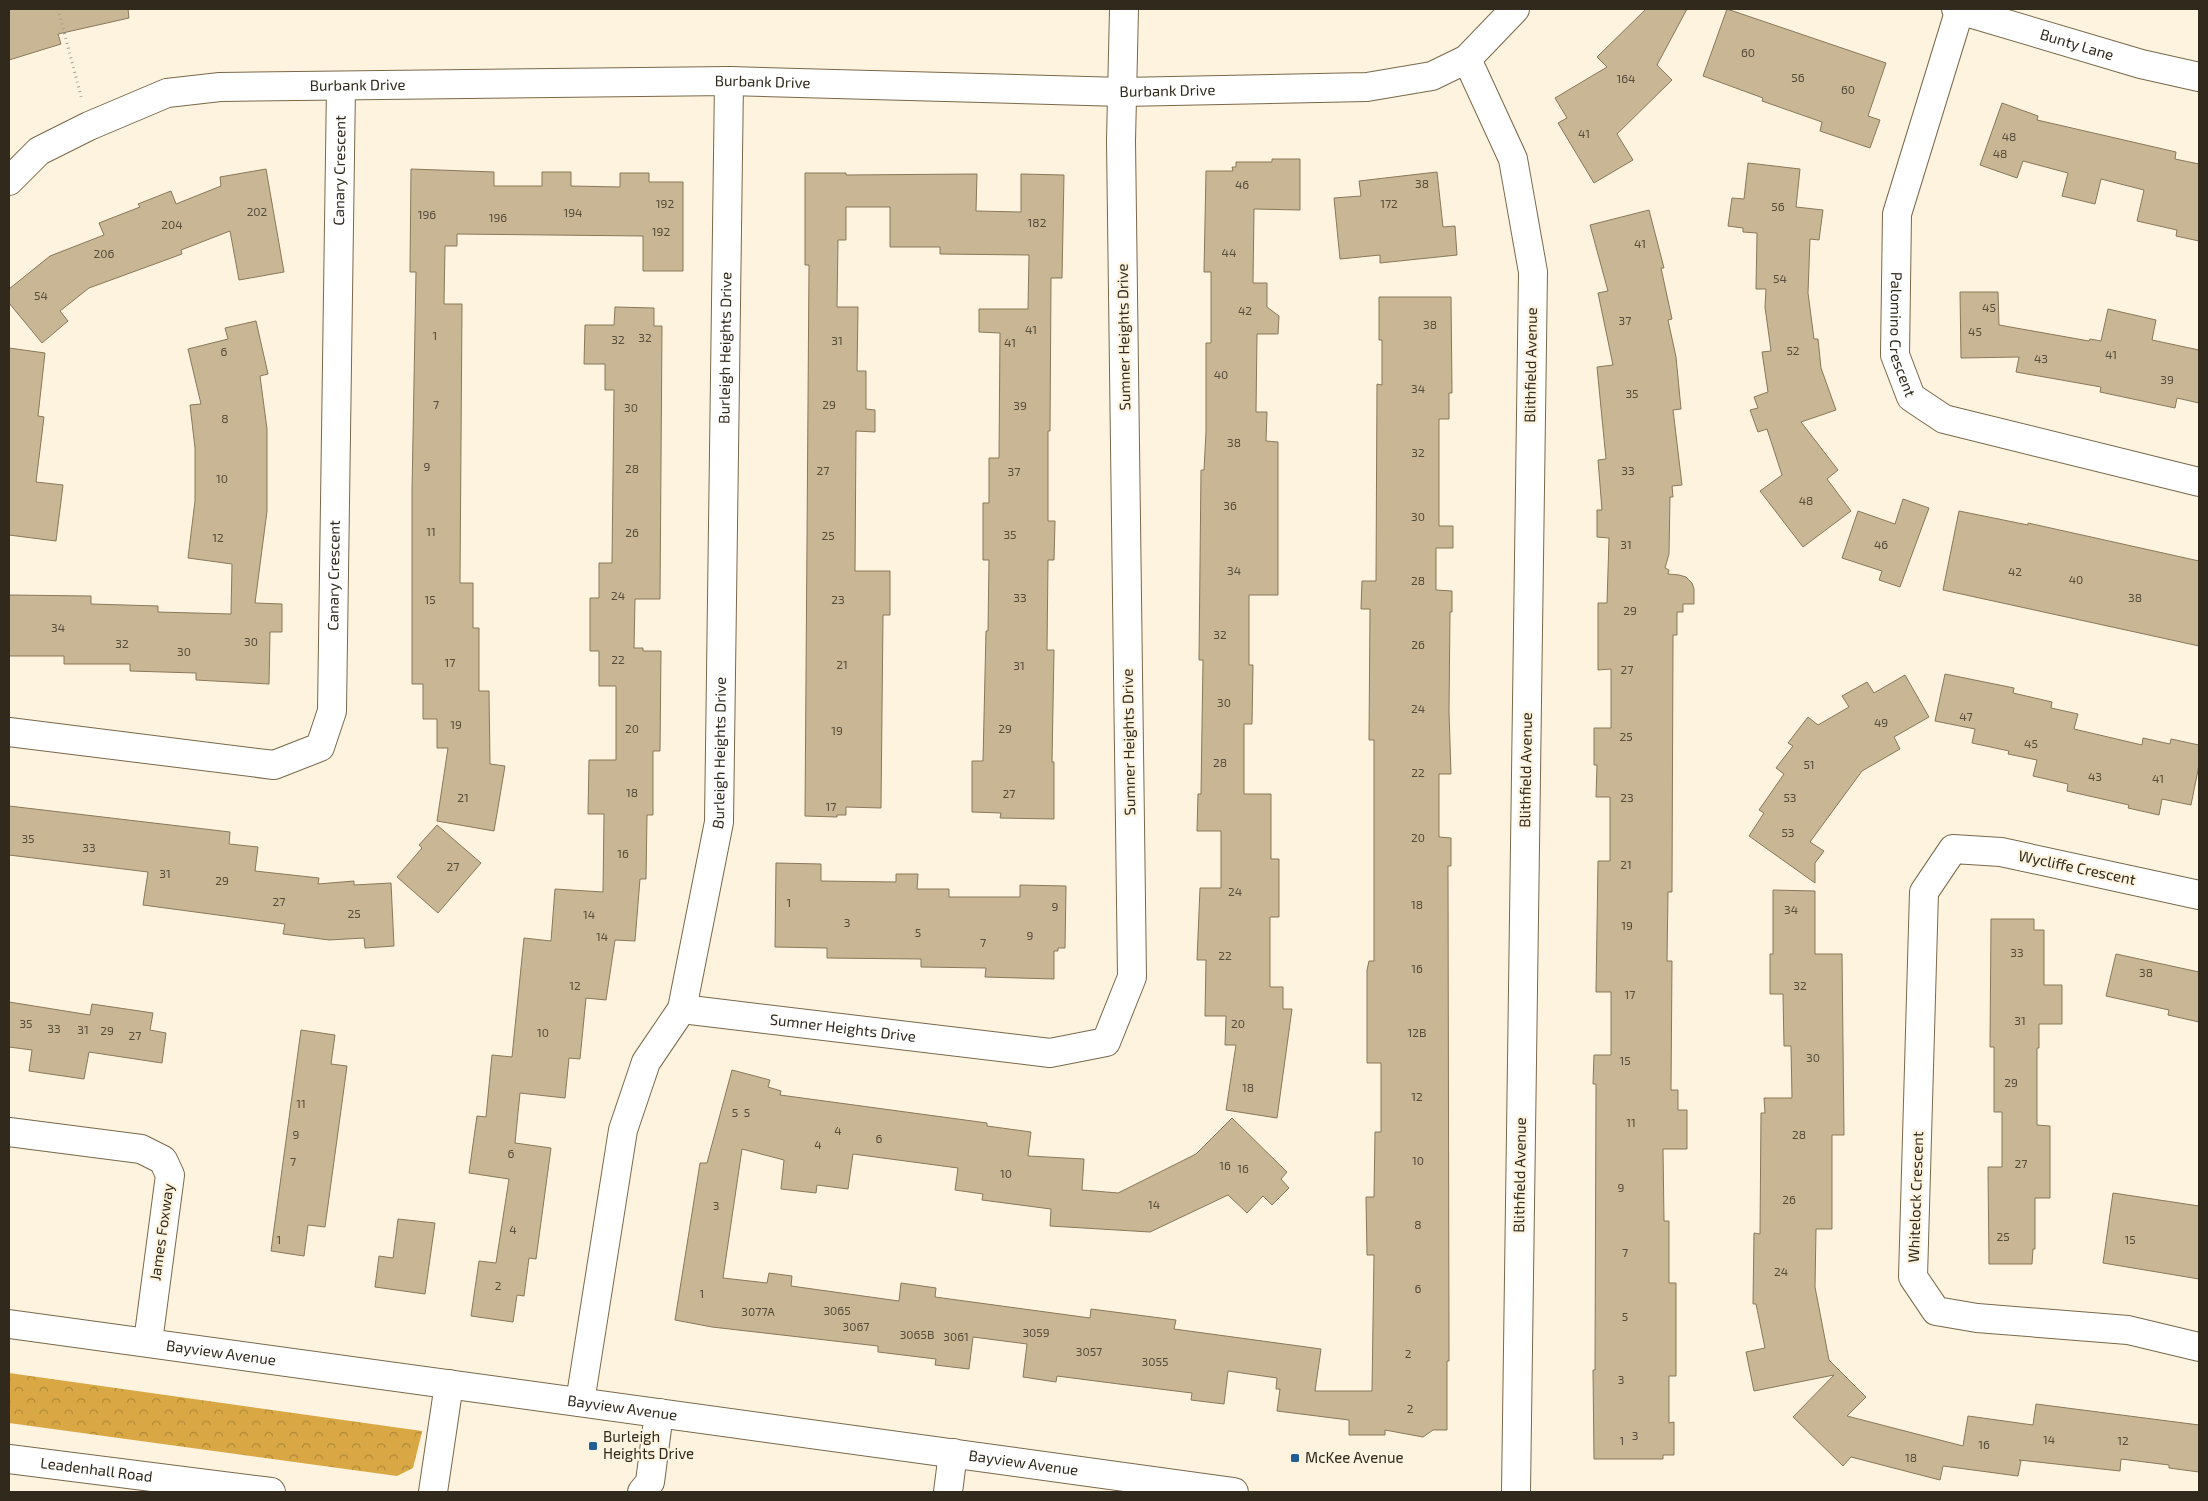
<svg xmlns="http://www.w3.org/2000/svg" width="2208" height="1501" font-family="'Exo 2',sans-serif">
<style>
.forest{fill:url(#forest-crowns)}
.building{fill:#c8b695;stroke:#897859}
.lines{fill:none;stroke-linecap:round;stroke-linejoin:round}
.minor-casing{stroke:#79684a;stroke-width:30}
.major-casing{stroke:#79684a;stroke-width:30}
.path{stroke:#a9a08e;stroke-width:3;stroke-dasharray:1 4;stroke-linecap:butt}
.minor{stroke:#fff;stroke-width:28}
.major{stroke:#fff;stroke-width:28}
.poi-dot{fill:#235e95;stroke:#fef3de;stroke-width:2}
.labels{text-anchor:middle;stroke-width:4.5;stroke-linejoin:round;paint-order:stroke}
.number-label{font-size:12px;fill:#564c3a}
.street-label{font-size:15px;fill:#30291c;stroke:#fef3de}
.poi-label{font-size:15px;fill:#30291c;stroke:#fef3de;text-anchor:start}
</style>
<defs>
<pattern id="forest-crowns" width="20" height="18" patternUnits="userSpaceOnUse" patternTransform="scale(1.25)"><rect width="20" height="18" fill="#d9a844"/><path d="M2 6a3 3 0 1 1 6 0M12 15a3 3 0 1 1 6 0" fill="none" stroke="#b08938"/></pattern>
</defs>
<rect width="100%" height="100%" fill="#fef3de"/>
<path class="forest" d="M9,1373L422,1431V1432L413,1468L397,1476L9,1423Z"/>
<g class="building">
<path d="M9,9H128L129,18L58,34L61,44L9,60Z"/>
<path d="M1646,9H1687L1657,65L1672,80L1617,134L1633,160L1594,183L1558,123L1567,118L1555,98L1607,67L1597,57Z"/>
<path d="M1727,9L1886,63L1868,116L1880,120L1870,148L1820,131L1822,122L1762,101L1763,98L1703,76Z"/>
<path d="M2002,103L2038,116L2037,120L2176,152L2175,159L2199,164V241L2176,236L2177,230L2137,221L2144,190L2101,179L2095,204L2062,196L2068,173L2023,161L2017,178L1980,165Z"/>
<path d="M1272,159H1300V210L1254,209L1253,283H1267V307L1279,316L1278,334H1257L1256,412H1267L1266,441L1278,442V595H1249V665H1253L1252,724H1244V794H1271V859H1279V917H1270V987H1283V1009H1292L1277,1118L1226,1110L1236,1045H1225L1226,1016H1205L1206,960H1197L1200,888H1221V831H1197L1198,794H1201L1203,660H1199L1201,470H1204L1206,432V343H1211V272H1204L1206,171H1233L1232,167H1236V162H1272Z"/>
<path d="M1748,163L1800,169L1796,207L1823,210L1819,240L1810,239L1808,293L1814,339H1818L1821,368L1836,410L1801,422L1838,470L1827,479L1851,511L1803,547L1760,491L1782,475L1767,429L1758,432L1750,410L1758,408L1754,397L1768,392L1762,352L1771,351L1765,307L1766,289H1756L1757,233L1743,232V228L1728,226L1732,198L1744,199Z"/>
<path d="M266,169L284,272L239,280L230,231L181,250L182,254L89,288L60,311L68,321L42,343L9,303V289L50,256L104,235L99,223L140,207L138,204L171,191L176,204L221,186L220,177Z"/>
<path d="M411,169L494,172V186H542V172H571V186L620,187V173H649V182H683V271H643V236L457,234V246H445L444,304H462L460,583H473V628H479V691H489L490,764L505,766L494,831L437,821L448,748H437V719H423V684H412V491L416,272H410Z"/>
<path d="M1437,172L1443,227L1455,226L1457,255L1380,263V255L1340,259L1334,198L1361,196L1359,181Z"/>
<path d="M805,173H846V175L977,174L976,211L1021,212V174L1064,175L1062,278H1051L1050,431H1048V521H1055L1054,560H1048L1047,650H1054L1052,762H1054V819L1000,818L1001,813L972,812V761H983L986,631H988L989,560H983V503H989V458H999L1000,333L979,332V309H1028L1029,255L940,254V247H890V207H846V240H838L837,307H858L857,371H866V409L875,410V432L856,431L855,571H890V615H883L881,808L846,807V815H837V817L805,816L809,265H805Z"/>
<path d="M1649,210L1664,268H1661L1672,319L1668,320L1676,357L1681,409L1673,410L1682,485L1672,486L1673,497H1670L1669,554L1665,568L1669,570L1668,574L1679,575L1686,577L1692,583L1694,589V604H1683V612H1677V635H1673L1672,892H1668L1667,961H1672L1671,1090H1678V1110H1687V1149H1663L1664,1221H1669V1283H1676V1376H1669V1423L1674,1422V1455H1663V1459H1594L1593,1370H1595L1596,1084H1593L1594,1055H1611V992H1596L1598,861H1610V797H1596L1597,765H1594V728H1611V669L1598,670V603H1607L1609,538L1597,537V510H1602L1598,460L1606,459L1597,367L1613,365L1598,293L1608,291L1590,225Z"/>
<path d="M1960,292H1998L1999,325L2089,341L2090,339L2101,341L2108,309L2156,320L2152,340L2199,350V403L2177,398L2175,408L2100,392L2101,387L2016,372L2019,357L1961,358Z"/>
<path d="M1379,297H1451L1452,393H1449V419H1439V526H1453V548H1436V590L1452,591V612H1450L1449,711L1451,774H1439V837L1451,838V866H1448L1449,1361H1447V1430H1433L1423,1437L1385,1430V1435H1349V1420L1277,1411L1280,1389H1276L1277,1378L1228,1371L1224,1404L1191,1400L1192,1393L1119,1384L1057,1376L1056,1382L1023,1377L1027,1344L973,1337L969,1369L935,1365L936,1359L878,1352V1346L712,1327L675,1320L700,1163H707L732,1070L770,1080L768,1087L781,1091L780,1095L987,1123V1126L1031,1132L1028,1156L1084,1159L1082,1190L1118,1193L1196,1154L1232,1118L1287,1172L1281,1179L1289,1188L1272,1205L1263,1196L1247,1213L1228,1195L1150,1232L1050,1226L1051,1209L982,1200L983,1194L955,1190L958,1168L853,1154L848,1189L817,1185L816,1193L781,1189L784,1160L742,1149L723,1278L767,1283L769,1273L792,1276L791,1286L899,1301L901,1283L936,1288L935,1297L1090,1318L1091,1309L1176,1320L1174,1329L1321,1349L1315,1391H1372L1374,1255H1367L1366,1197H1374L1375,1132H1381V1063H1367V970L1369,961H1374V740H1369L1370,609H1361L1362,581H1376L1377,384L1382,385V340H1379Z"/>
<path d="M615,307L654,308V326H662L660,599H635L634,648H643V651H661L660,751H653V815H647L646,879H640L635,941L615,940L606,1000L586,998L580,1059L569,1058L565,1098L520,1093L515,1143L551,1148L536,1259L529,1258L524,1296L517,1295L513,1322L471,1316L479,1261L496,1263L509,1179L469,1173L477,1116L486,1117L492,1055L512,1057L524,938L551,941L555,889L603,892L604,814H588L589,760H616V686H599V651H590V598H599V563H612L614,390H605V364H584L585,325H614Z"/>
<path d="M256,321L268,374L260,376L267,429V511L255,603L282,604V632H270L269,684L196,680V673L130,671V664H64V656H9V595L91,596V604L158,606V612L231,614L232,564L188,558L195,501V448L190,405L201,404L188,349L228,339L225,328Z"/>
<path d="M9,348L45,353L38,416L44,417L36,482L63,485L56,541L9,535Z"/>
<path d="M1903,499L1929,508L1900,587L1879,580L1882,571L1842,558L1858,511L1895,524Z"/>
<path d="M1959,511L2028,525V523L2199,561V646L1943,590Z"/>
<path d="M1945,674L2014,688L2013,693L2052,702L2051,708L2078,714L2074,729L2142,745L2143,738L2170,744L2171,739L2199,745V765L2191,805L2162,799L2159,815L2128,808L2129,805L2067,791L2068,784L2033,776L2037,760L2008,754L2009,751L1972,743L1975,729L1935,721Z"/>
<path d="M1905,675L1929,717L1894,737L1900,749L1862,771L1810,842L1824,851L1815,863V883L1749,836L1764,813L1759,810L1784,774L1776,768L1793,746L1788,743L1808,717L1818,725L1849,707L1842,696L1867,682L1874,693Z"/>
<path d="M9,806L230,832L229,844L258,847L255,871L319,878L318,884L354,881V885L391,883L394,946L365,948L364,938L329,940L283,934L285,924L143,905L148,872L9,855Z"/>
<path d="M437,825L481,863L438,913L397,877L422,848L419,845Z"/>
<path d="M776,863L821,864V881L896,882V874H918L917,889H949V897H1020V885L1066,886L1065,948H1058V951H1054V979L985,977L986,968L921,967V959L827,958V948L775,947Z"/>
<path d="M1773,890L1815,891V954H1842L1844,1135H1832V1229H1816L1815,1287L1829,1360L1866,1397L1847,1416L1963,1446L1968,1416L2033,1425L2036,1404L2199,1425V1472L2169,1468V1465L2121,1459L2120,1471L2019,1460L2021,1461L2018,1476L1943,1466L1940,1480L1851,1457L1843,1466L1793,1417L1834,1375L1754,1391L1746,1352L1765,1348L1756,1304H1753L1754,1233L1760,1234L1761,1113H1765L1764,1098H1792L1791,1046H1784L1783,994H1770V954H1773Z"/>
<path d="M1991,919H2034V930H2044V985H2062V1024H2039V1048H2037V1125L2050,1126V1198H2035V1249H2033L2032,1264H1989L1988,1167H2002V1112H1994V1047H1990Z"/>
<path d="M2116,954L2199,972V1022L2168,1015L2169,1010L2106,996Z"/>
<path d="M9,1002L90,1015L92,1004L153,1013L150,1030L166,1033L162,1063L89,1052L84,1079L29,1071L32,1050L9,1047Z"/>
<path d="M301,1030L335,1035L331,1064L347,1066L325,1227L308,1225L304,1256L271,1251Z"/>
<path d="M2113,1193L2199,1206V1279L2103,1263Z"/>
<path d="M398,1219L435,1223L425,1294L375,1287L379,1256L393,1258Z"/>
</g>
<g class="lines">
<g class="minor-casing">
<g id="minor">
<path id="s1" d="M1956,9L2141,64L2199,77"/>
<path id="s2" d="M1960,9L1897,214L1895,355L1911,397L1944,419L2199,482"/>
<path d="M1467,59L1513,159L1533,272L1516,1492"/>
<path id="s3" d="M9,181L39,151L89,126L167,93L220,87L729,81L1122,92L1367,87L1432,76L1467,59L1515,9"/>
<path id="s4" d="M9,732L274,765L320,747L332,711L341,86"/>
<path d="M2199,895L2001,852L1953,849L1924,892L1913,1277L1936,1311L1977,1318L2128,1330L2199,1347"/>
<path id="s5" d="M682,1009L1050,1053L1106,1042L1132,977L1121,141L1124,9"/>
<path d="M9,1132L141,1149L163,1160L170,1175L148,1342"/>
<path id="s6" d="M580,1402L623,1130L646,1062L682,1009L719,822L729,81"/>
<path id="s7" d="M9,1459L271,1492"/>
<path d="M433,1492L449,1384"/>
<path d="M642,1492L650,1482L659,1413"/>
<path d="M948,1492L953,1453"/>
</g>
</g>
<g class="major-casing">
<g id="major">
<path id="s8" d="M9,1324L1234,1492"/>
</g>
</g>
<path class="path" d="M58,9L82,100"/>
<use href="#minor" class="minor"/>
<use href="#major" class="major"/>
</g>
<g class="poi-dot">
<rect x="588" y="1441" width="10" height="10" rx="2.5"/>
<rect x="1290" y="1453" width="10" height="10" rx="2.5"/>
</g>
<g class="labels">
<g class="number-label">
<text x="1748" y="57">60</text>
<text x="1798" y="82">56</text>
<text x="1626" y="83">164</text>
<text x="1848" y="94">60</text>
<text x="1584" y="138">41</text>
<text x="2009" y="141">48</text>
<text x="2000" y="158">48</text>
<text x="1422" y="188">38</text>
<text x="1242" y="189">46</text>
<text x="665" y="208">192</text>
<text x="1389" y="208">172</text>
<text x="1778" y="211">56</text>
<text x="257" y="216">202</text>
<text x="573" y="217">194</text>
<text x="427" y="219">196</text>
<text x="498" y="222">196</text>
<text x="1037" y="227">182</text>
<text x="172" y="229">204</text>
<text x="661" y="236">192</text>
<text x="1640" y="248">41</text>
<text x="1229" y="257">44</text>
<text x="104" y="258">206</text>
<text x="1780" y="283">54</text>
<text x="41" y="300">54</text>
<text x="1989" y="312">45</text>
<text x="1245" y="315">42</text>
<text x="1625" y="325">37</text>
<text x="1430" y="329">38</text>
<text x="1031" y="334">41</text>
<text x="1975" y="336">45</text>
<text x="435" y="340">1</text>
<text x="645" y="342">32</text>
<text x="618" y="344">32</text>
<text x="837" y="345">31</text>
<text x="1010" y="347">41</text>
<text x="1793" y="355">52</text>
<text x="224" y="356">6</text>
<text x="2111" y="359">41</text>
<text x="2041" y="363">43</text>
<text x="1221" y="379">40</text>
<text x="2167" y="384">39</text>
<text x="1418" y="393">34</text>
<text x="1632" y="398">35</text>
<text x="436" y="409">7</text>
<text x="829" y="409">29</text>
<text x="1020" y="410">39</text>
<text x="631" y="412">30</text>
<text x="225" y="423">8</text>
<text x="1234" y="447">38</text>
<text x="1418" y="457">32</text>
<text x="427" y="471">9</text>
<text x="632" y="473">28</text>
<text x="823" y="475">27</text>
<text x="1628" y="475">33</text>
<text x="1014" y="476">37</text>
<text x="222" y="483">10</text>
<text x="1806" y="505">48</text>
<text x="1230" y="510">36</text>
<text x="1418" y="521">30</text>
<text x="431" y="536">11</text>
<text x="632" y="537">26</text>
<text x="1010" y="539">35</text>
<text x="828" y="540">25</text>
<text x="218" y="542">12</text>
<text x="1626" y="549">31</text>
<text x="1881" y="549">46</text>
<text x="1234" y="575">34</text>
<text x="2015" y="576">42</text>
<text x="2076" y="584">40</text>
<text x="1418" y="585">28</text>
<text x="618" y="600">24</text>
<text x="1020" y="602">33</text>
<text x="2135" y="602">38</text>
<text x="430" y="604">15</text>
<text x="838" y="604">23</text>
<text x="1630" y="615">29</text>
<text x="58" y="632">34</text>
<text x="1220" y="639">32</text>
<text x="251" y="646">30</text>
<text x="122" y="648">32</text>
<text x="1418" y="649">26</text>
<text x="184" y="656">30</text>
<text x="618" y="664">22</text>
<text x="450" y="667">17</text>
<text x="842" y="669">21</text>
<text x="1019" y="670">31</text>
<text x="1627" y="674">27</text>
<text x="1224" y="707">30</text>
<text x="1418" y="713">24</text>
<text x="1966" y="721">47</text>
<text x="1881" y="727">49</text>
<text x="456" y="729">19</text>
<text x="632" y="733">20</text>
<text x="1005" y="733">29</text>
<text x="837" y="735">19</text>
<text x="1626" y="741">25</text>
<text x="2031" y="748">45</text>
<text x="1220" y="767">28</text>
<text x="1809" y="769">51</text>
<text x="1418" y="777">22</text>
<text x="2095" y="781">43</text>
<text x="2158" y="783">41</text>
<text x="632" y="797">18</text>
<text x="1009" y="798">27</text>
<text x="463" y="802">21</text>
<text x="1627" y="802">23</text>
<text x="1790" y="802">53</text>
<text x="831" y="811">17</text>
<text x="1788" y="837">53</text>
<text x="1418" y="842">20</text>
<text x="28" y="843">35</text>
<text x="89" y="852">33</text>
<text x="623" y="858">16</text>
<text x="1626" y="869">21</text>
<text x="453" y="871">27</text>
<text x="165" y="878">31</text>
<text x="222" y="885">29</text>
<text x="1235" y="896">24</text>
<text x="279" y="906">27</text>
<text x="789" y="907">1</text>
<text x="1417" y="909">18</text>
<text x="1055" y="911">9</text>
<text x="1791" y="914">34</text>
<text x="354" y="918">25</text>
<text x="589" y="919">14</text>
<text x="847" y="927">3</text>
<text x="1627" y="930">19</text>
<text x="918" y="937">5</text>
<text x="1030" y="940">9</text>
<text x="602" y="941">14</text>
<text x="983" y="947">7</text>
<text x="2017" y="957">33</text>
<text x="1225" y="960">22</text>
<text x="1417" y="973">16</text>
<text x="2146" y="977">38</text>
<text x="575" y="990">12</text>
<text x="1800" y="990">32</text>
<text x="1630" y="999">17</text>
<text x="2020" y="1025">31</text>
<text x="26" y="1028">35</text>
<text x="1238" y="1028">20</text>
<text x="54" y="1033">33</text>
<text x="83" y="1034">31</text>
<text x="107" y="1035">29</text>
<text x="543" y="1037">10</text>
<text x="1417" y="1037">12B</text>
<text x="135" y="1040">27</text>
<text x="1813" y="1062">30</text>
<text x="1625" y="1065">15</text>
<text x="2011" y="1087">29</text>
<text x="1248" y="1092">18</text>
<text x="1417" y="1101">12</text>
<text x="301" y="1108">11</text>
<text x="735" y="1117">5</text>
<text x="747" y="1117">5</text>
<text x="1631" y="1127">11</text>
<text x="838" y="1135">4</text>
<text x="296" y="1139">9</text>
<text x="1799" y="1139">28</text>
<text x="879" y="1143">6</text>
<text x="818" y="1149">4</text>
<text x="511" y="1158">6</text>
<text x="1418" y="1165">10</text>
<text x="293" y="1166">7</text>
<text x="2021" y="1168">27</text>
<text x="1225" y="1170">16</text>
<text x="1243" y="1173">16</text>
<text x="1006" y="1178">10</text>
<text x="1621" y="1192">9</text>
<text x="1789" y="1204">26</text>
<text x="1154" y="1209">14</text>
<text x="716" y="1210">3</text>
<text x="1418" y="1229">8</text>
<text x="513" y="1234">4</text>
<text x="2003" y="1241">25</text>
<text x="279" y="1244">1</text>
<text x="2130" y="1244">15</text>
<text x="1625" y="1257">7</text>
<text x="1781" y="1276">24</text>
<text x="498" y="1290">2</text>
<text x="1418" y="1293">6</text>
<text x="702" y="1298">1</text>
<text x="837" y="1315">3065</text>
<text x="758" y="1316">3077A</text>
<text x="1625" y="1321">5</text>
<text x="856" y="1331">3067</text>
<text x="1036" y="1337">3059</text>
<text x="917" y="1339">3065B</text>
<text x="956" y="1341">3061</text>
<text x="1089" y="1356">3057</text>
<text x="1408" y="1358">2</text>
<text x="1155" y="1366">3055</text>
<text x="1621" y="1384">3</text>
<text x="1410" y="1413">2</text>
<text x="1635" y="1440">3</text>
<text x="2049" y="1444">14</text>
<text x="1622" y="1445">1</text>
<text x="2123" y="1445">12</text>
<text x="1984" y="1449">16</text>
<text x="1911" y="1462">18</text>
</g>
<g class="street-label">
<text dy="5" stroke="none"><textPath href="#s1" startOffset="126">Bunty Lane</textPath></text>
<text dy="5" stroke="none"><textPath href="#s3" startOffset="779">Burbank Drive</textPath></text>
<text dy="5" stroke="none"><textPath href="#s3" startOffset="374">Burbank Drive</textPath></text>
<text dy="5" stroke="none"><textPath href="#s3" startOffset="1184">Burbank Drive</textPath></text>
<text dy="5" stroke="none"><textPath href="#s4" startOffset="895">Canary Crescent</textPath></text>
<text dy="5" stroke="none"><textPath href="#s2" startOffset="336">Palomino Crescent</textPath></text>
<text transform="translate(1124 337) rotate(-91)" y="5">Sumner Heights Drive</text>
<text dy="5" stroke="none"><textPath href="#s6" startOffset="1076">Burleigh Heights Drive</textPath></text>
<text transform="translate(1531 365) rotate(-89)" y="5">Blithfield Avenue</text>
<text dy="5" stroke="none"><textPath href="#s4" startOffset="490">Canary Crescent</textPath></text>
<text transform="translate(1129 742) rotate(-91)" y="5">Sumner Heights Drive</text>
<text dy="5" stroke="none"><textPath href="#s6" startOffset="671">Burleigh Heights Drive</textPath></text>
<text transform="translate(1526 770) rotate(-89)" y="5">Blithfield Avenue</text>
<text transform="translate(2077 868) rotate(12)" y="5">Wycliffe Crescent</text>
<text dy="5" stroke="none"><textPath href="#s5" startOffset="162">Sumner Heights Drive</textPath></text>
<text transform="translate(1520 1175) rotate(-89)" y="5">Blithfield Avenue</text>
<text transform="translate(1916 1197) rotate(-88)" y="5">Whitelock Crescent</text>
<text transform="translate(162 1232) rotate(-82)" y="5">James Foxway</text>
<text dy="5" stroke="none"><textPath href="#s8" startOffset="214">Bayview Avenue</textPath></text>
<text dy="5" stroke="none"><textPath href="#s8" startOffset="619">Bayview Avenue</textPath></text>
<text dy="5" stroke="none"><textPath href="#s8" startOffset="1024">Bayview Avenue</textPath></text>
<text dy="5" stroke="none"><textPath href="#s7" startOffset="88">Leadenhall Road</textPath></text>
</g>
<g class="poi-label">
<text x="603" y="1442">Burleigh<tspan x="603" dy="17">Heights Drive</tspan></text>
<text x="1305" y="1463">McKee Avenue</text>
</g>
</g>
<rect width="2208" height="1501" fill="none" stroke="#30291c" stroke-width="20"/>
</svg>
